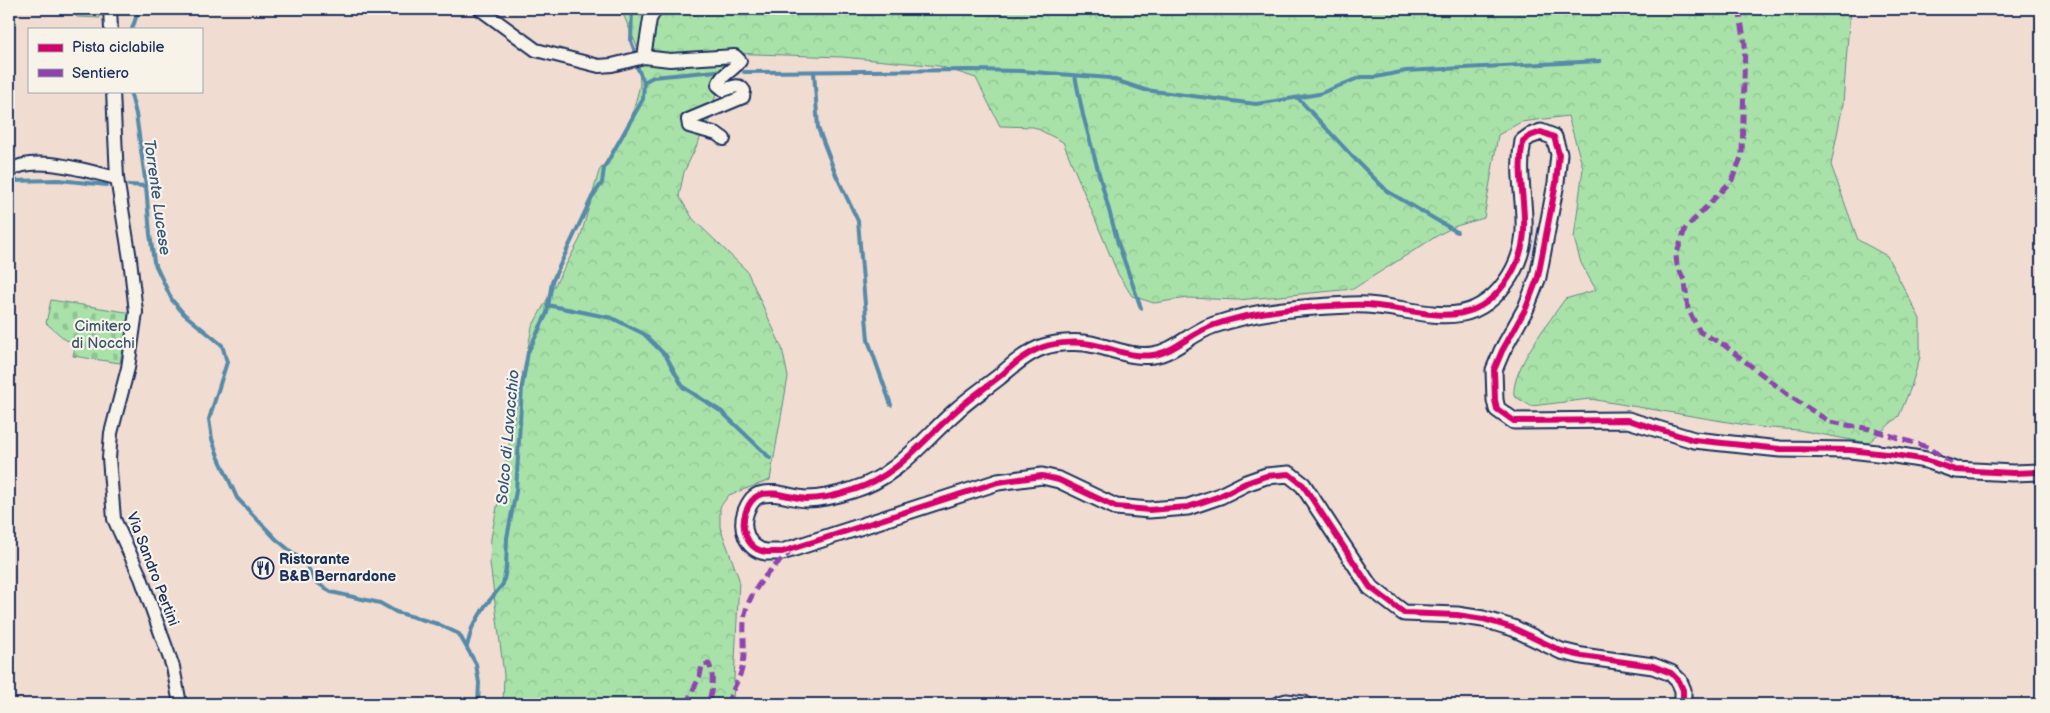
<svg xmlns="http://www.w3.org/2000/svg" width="2050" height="713" font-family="'Balsamiq Sans',sans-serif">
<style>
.grass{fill:url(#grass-tufts);stroke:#628883}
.forest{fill:url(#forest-crowns);stroke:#628883}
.cemetery{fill:url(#cemetery-stones);stroke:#628883}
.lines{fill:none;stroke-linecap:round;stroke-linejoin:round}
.stream{stroke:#558aa9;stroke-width:4}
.minor-casing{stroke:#1b2f5e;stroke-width:16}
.major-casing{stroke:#1b2f5e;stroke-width:19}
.minor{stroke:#f7f3e8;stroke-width:12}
.major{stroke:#f7f3e8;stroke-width:15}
.quiet{stroke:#8e44ad;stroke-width:5;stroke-dasharray:10 5;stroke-linecap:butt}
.cycleway-casing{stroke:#f7f3e8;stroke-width:9}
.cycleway{stroke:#d6006c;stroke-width:6}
.labels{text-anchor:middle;stroke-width:4.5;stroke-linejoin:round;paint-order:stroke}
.park-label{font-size:15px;fill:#37536d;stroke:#f7f3e8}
.poi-label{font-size:15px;font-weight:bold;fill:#1b2f5e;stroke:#f7f3e8;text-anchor:start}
.street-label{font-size:15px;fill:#1b2f5e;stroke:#f7f3e8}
.water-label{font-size:16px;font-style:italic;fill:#33557d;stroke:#f7f3e8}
</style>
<defs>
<pattern id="grass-tufts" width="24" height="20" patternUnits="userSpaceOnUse" patternTransform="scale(1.25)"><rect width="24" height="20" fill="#a8e2a8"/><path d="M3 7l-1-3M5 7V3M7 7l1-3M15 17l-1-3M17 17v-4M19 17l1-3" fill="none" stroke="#90c293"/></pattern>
<pattern id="forest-crowns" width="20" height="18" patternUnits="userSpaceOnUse" patternTransform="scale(1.25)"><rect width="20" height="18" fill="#a8e2a8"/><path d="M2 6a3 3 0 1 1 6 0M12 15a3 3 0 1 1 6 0" fill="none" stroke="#90c293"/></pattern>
<pattern id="cemetery-stones" width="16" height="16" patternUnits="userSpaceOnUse" patternTransform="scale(1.25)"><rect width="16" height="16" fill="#a8e2a8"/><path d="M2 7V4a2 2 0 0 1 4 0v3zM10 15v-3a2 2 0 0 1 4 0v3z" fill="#90c293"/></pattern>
</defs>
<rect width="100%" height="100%" fill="#f0dcd1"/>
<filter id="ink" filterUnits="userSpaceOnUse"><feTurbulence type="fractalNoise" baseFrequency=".02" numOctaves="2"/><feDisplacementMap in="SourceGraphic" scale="10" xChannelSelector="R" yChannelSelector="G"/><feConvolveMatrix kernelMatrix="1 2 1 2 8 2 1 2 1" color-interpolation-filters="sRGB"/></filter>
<g filter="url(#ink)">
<path class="grass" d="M94,9H100V18L77,17L73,11L94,12Z"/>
<path class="forest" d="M621,9H1850L1843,104L1831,165L1858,240L1887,256L1920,319V357L1911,387L1899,416L1868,443L1798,430L1758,427L1590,399L1531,406L1514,396C1511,369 1549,322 1565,299L1596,290L1581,263L1574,238L1583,168L1568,116L1521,122L1498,135L1484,218L1456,226L1440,234L1353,289L1238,300L1188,298L1154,303L1132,296L1118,274L1063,142L1034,127L1000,126L976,78L939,66L842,57L727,53L709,120L684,172L679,196L693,219L747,271L782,348L788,377L770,480L729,495L720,507V527L739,579L733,700L731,704H503L504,675L490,563L491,538L532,327L580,239L599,171L613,152L631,119L640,85L638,49Z"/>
<path class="cemetery" d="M51,300L132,313L126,352H122L120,363L73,356L76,343L66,340L46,323Z"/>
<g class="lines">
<g class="stream">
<path d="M632,9L631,41L635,52"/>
<path d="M132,29L139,9"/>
<path d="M744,72L972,70L1021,71L1109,78L1145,90L1256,104L1319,94L1361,77H1376L1406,71L1600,61"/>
<path d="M814,72L818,128L836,175L858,221L868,340L891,405"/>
<path d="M1075,76L1083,115L1118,243L1141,308"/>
<path d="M644,82L653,77L716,71"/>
<path d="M130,91L136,114L146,186L150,234L154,262L172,300L184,314L222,345L227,362L209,419L212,439L218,456L237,498L276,539L306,564L315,581L331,592L380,603L396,612L438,624L459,634L476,664L479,683L478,704"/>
<path d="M1298,98L1352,156L1387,191L1457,232"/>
<path d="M9,181L59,180L107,185"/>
<path d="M129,185L146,186"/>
<path d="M547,305L612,318L644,334L666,356L683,387L722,412L770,458"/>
<path d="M467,646L472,628L485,606L503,584L506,569L507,538L516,491L522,387L528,352L547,313L552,282L592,197L602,183L604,168L643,99L644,82L637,67"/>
</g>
<g class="minor-casing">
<g id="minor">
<path d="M110,9L111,29"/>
<path d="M480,9L536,50L599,66L612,65L644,57L670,60L735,56L740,61C734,70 721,74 718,85L724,90C731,88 739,82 744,91L743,97L688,120L689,126L717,134L724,139"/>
<path d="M644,57L650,19L656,9"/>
<path d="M113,91L117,178L130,259L136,312L128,368L111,433L109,458L114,519L141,578L173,667L180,704"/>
<path d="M9,171C35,153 88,172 117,178"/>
</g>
</g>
<g class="major-casing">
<g id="major">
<path d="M1280,704L1286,702L1304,704"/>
<path d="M1683,704V690L1679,681L1671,673L1653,666L1582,656L1561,651L1513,628L1483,619L1457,615L1404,613L1370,587L1303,485L1289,474L1266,476L1246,483L1220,496L1188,507L1149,510L1116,507L1059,480L1042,476L998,482L782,552C777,552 771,552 766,552C746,549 740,527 746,511C749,504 752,498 759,495C774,490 791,498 806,499C822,499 838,495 853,490C897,477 924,439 957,410C970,398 985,388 999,377C1012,366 1026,353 1043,347C1058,342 1080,341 1095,345C1114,349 1132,358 1153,355C1175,352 1192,332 1214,325C1258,310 1305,307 1350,305C1411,301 1468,344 1510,276C1539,229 1513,189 1523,141L1530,136L1541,132L1554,137L1559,154L1556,183L1538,277L1526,308L1502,351L1494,370L1495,400L1497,409L1514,421L1628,420L1694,440L1780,449L1850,450L1895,455L1926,460L1955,470L2013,473L2041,472"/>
</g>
</g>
<use href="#minor" class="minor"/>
<use href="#major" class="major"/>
<g class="quiet">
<path d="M1739,9L1745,44L1742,155L1732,180L1685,229L1676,256L1677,265L1685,282L1688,309L1700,332L1724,345L1791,397L1830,422L1870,429L1930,448L1953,466"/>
<path d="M686,704L700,676L702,665L709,664C715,678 712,690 708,704"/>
<path d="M727,704C731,691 741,678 743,664C746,648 742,629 745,614C750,590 773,565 791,552"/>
</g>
<g class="cycleway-casing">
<path id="cycleway" d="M1683,704V690L1679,681L1671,673L1653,666L1582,656L1561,651L1513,628L1483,619L1457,615L1404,613L1370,587L1303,485L1289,474L1266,476L1246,483L1220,496L1188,507L1149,510L1116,507L1059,480L1042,476L998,482L782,552C777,552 771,552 766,552C746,549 740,527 746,511C749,504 752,498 759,495C774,490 791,498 806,499C822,499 838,495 853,490C897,477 924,439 957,410C970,398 985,388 999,377C1012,366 1026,353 1043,347C1058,342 1080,341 1095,345C1114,349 1132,358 1153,355C1175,352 1192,332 1214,325C1258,310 1305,307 1350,305C1411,301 1468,344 1510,276C1539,229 1513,189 1523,141L1530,136L1541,132L1554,137L1559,154L1556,183L1538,277L1526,308L1502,351L1494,370L1495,400L1497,409L1514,421L1628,420L1694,440L1780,449L1850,450L1895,455L1926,460L1955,470L2013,473L2041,472"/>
</g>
<use href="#cycleway" class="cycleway"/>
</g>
</g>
<defs>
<g id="restaurant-ring" transform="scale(1.125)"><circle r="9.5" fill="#f7f3e8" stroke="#1b2f5e" stroke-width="1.5"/><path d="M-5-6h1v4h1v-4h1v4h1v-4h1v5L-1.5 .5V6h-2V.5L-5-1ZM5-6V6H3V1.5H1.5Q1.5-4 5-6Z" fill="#1b2f5e"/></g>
</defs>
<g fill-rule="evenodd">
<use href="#restaurant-ring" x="263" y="568"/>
</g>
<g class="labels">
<g class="park-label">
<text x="103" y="331">Cimitero<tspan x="103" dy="17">di Nocchi</tspan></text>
</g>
<g class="poi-label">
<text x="279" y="564">Ristorante<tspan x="279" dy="17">B&amp;B Bernardone</tspan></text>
</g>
<g class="street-label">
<text transform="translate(153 569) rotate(69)" y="5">Via Sandro Pertini</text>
</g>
<g class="water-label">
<text transform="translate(158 197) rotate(82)" y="6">Torrente Lucese</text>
<text transform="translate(507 437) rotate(-85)" y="6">Solco di Lavacchio</text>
</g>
</g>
<rect width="2050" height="713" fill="none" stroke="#f7f3e8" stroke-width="30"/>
<rect x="15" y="15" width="2020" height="683" fill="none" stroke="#1b2f5e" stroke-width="2" filter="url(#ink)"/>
<rect x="28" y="28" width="175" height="65" fill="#f7f3e8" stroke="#9fa5b1"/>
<rect x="38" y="44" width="25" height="8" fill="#d6006c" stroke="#9fa5b1"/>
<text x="72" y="52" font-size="15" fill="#1b2f5e">Pista ciclabile</text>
<rect x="38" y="69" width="25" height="8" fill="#8e44ad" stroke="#9fa5b1"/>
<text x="72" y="78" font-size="15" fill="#1b2f5e">Sentiero</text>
</svg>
